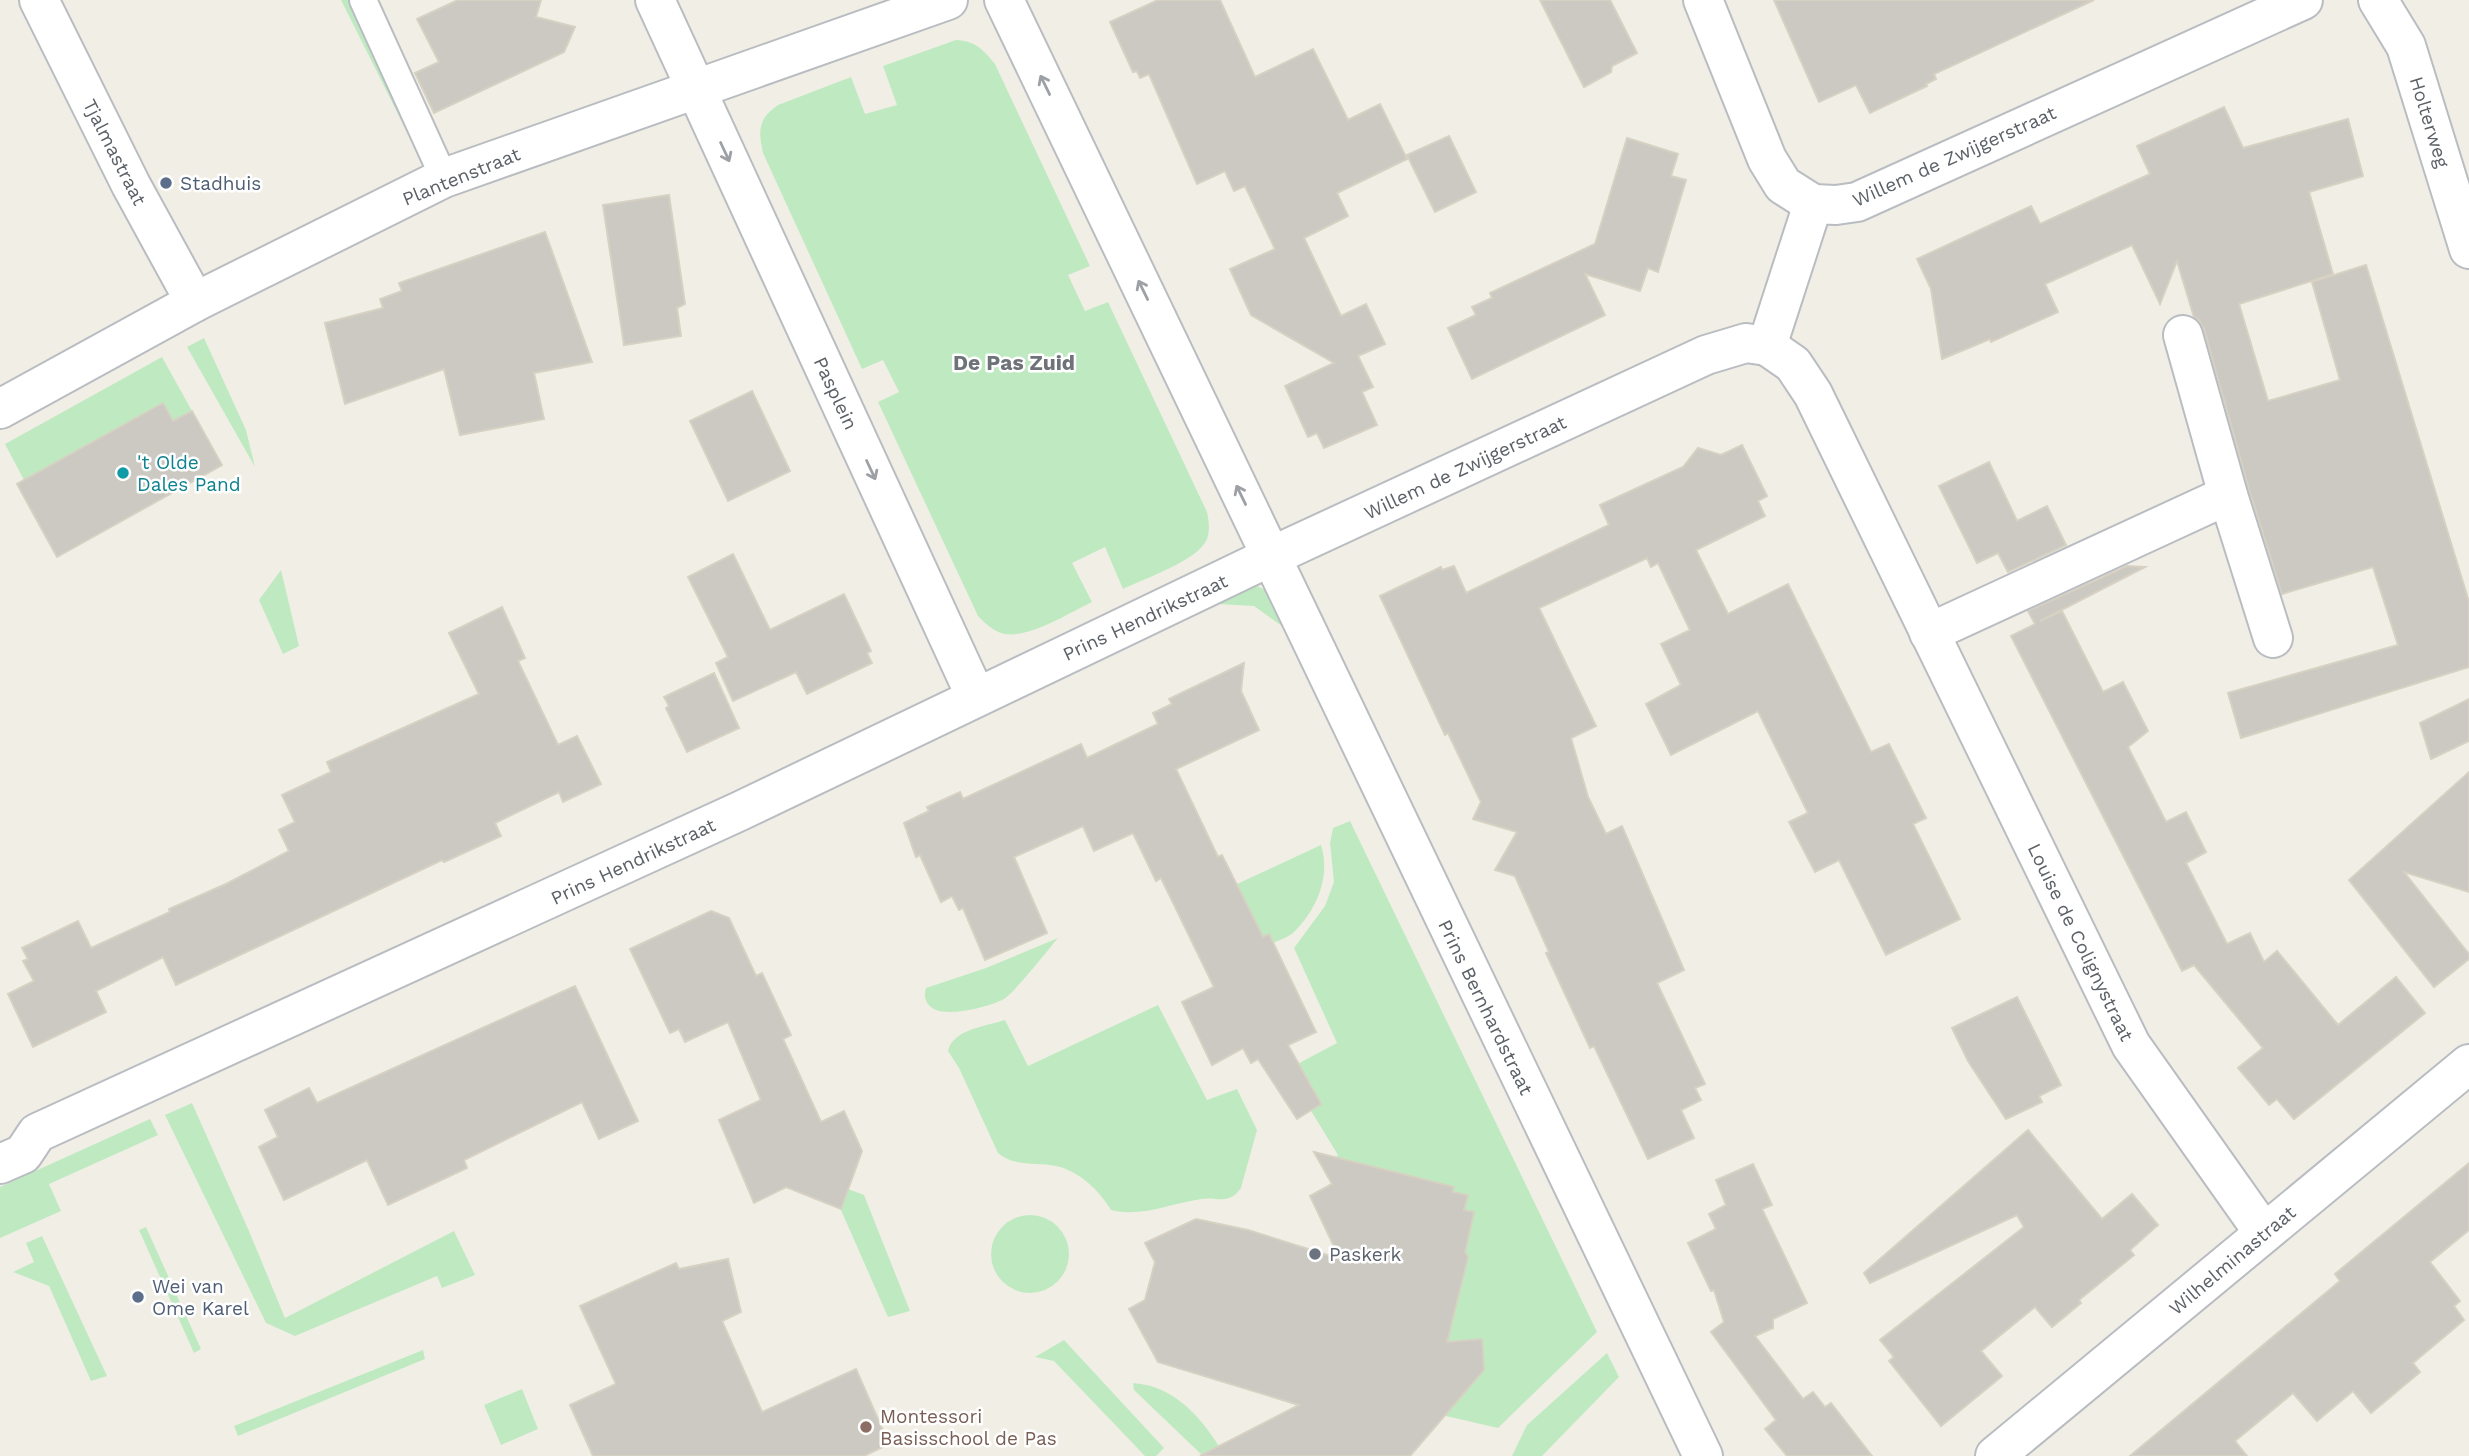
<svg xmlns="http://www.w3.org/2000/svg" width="2469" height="1456" font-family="'Work Sans',sans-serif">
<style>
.green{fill:#bfeac1}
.building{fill:#ccc8c2;stroke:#d6d1c2;stroke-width:2}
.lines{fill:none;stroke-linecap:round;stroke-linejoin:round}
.lane-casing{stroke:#b9bdc2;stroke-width:30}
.street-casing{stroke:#b9bdc2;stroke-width:42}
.lane{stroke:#fff;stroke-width:26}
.street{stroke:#fff;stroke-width:38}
.oneway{stroke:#9da0a4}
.service-dot{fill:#5c6f8a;stroke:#fff;stroke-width:2.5}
.culture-dot{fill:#0f9aa8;stroke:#fff;stroke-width:2.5}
.worship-dot{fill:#6b7280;stroke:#fff;stroke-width:2.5}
.education-dot{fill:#8d6e63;stroke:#fff;stroke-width:2.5}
.labels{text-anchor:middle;stroke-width:5;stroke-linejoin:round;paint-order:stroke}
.street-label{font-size:19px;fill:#5c6167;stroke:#fff}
.service-label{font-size:19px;fill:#4e5e75;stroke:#fff;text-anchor:start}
.culture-label{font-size:19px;fill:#0d838f;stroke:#fff;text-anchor:start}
.worship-label{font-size:19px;fill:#5b616d;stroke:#fff;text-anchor:start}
.education-label{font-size:19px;fill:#785e54;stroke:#fff;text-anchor:start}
.neighbourhood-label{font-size:21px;font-weight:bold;fill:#6d7379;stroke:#fff}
</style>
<rect width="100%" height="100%" fill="#f1efe5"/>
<g class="green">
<path d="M341,0H354L423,151L418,154Z"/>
<path d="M956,40C975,41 983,49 995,64L1090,266L1068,275L1085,311L1108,302L1207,512C1209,521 1210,531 1207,539C1198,561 1143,579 1123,589L1105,547L1072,563L1092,602C1069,613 1030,638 1005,634C994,632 986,624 978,616L878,402L899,392L883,360L862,369L763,153C758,130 758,119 778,105L851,77L865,114L897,105L883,66Z"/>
<path d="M204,338L246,430L255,467L187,347Z"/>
<path d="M162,357L192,411L173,421L163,403L24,480L5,444Z"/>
<path d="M281,570L299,646L283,654L259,600Z"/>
<path d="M1257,586L1271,593L1286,629L1254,606L1218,604L1241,589Z"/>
<path d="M1350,821L1597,1332L1498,1428L1424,1411L1334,1160L1338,1155L1286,1070L1337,1043L1294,948L1325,906L1334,882L1330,843L1333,828Z"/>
<path d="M1321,845C1331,876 1317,910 1293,933C1288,937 1280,940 1273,943L1263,937L1237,884Z"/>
<path d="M1058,938C1048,950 1015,992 1004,999C989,1007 952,1016 936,1010C926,1006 923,997 926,988L986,968Z"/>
<path d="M1158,1005L1207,1100L1237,1089L1257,1130L1241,1188C1237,1193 1235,1196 1229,1198C1221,1201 1211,1197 1202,1199C1171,1203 1142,1218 1111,1210C1099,1190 1079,1171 1056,1166C1036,1162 1014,1167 998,1153L959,1068L948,1051C953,1029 987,1026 1005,1020L1028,1066Z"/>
<path d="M192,1103L249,1231L285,1318L454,1231L475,1275L442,1288L437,1276L295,1336L266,1323L165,1115Z"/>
<path d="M150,1119L158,1135L49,1184L61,1211L0,1238V1187Z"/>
<path d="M848,1189L864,1195L910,1311L888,1317L841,1210Z"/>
<circle cx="1030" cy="1254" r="39"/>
<path d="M146,1227L201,1349L194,1353L139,1230Z"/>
<path d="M42,1236L107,1376L91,1381L49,1286L13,1272L34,1262L26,1243Z"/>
<path d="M1064,1340L1164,1448L1156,1456H1145L1054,1361L1035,1357Z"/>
<path d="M423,1350L425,1359L238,1436L234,1426Z"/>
<path d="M1607,1353L1619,1377L1542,1456H1512L1527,1425Z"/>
<path d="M1133,1383C1177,1386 1204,1421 1225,1456H1203L1134,1390Z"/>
<path d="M522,1389L538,1429L501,1445L484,1405Z"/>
</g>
<g class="building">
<path d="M458,0H541L536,17L575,27L564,52L434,113L415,73L439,62L417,19Z"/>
<path d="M1158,0H1220L1255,77L1313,49L1348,120L1380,104L1407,159L1337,193L1348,216L1304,238L1341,316L1366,304L1385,344L1358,356L1373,387L1362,392L1377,425L1324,448L1317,433L1308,437L1285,386L1334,363L1251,315L1230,269L1275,249L1245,186L1234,191L1225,171L1197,184L1149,74L1140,78L1137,71L1133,72L1110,22Z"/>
<path d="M1540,0H1610L1637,53L1612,66L1611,72L1584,87Z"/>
<path d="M1774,0H2094L1934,74L1936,79L1926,84L1927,86L1870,113L1856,85L1819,102Z"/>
<path d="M2224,107L2243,148L2348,119L2363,176L2309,192L2333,274L2239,304L2268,401L2340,380L2312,282L2366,265L2469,602V667L2241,738L2228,693L2398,645L2373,567L2282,594L2249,489L2204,329L2199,320L2194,317L2177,261L2160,304L2132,245L2045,284L2058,312L1991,342L1990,339L1942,359L1931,289L1917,259L2031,206L2040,224L2150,174L2137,146Z"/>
<path d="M1449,136L1476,192L1435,212L1407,155Z"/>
<path d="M1627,138L1678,154L1671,176L1686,180L1658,272L1648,268L1640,291L1585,274L1605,315L1472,379L1448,328L1476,315L1472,307L1492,298L1490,293L1595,244Z"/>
<path d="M669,195L685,304L677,308L681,336L624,345L603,205Z"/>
<path d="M545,232L592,362L534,373L544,419L460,435L444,369L345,404L325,323L383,308L380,299L402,291L399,283Z"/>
<path d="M752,391L790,471L728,501L690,421Z"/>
<path d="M163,403L173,421L192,411L222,465L57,557L17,484Z"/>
<path d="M1742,445L1767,496L1758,501L1765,516L1696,550L1728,614L1788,584L1871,752L1889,744L1926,818L1913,824L1960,919L1886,955L1839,860L1815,872L1789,822L1808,813L1758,711L1671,755L1646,704L1681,685L1661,644L1690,630L1658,563L1651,567L1647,558L1539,608L1596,726L1571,738L1588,797L1606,834L1622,826L1684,970L1657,983L1705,1084L1695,1088L1701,1100L1681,1110L1694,1138L1648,1159L1594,1046L1590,1048L1546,953L1549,952L1515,876L1495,870L1517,832L1473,819L1481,802L1448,733L1445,735L1380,596L1441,567L1442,570L1454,566L1466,593L1609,525L1600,505L1683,467L1698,448L1721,455Z"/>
<path d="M1989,462L2017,521L2047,506L2066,545L2008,572L1998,553L1977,563L1939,486Z"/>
<path d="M733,554L770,630L844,594L871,651L867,653L872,663L807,694L796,672L733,701L716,663L728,657L688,577Z"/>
<path d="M2127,566L2145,567L2040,621L2062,611L2103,692L2123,682L2148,731L2128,747L2166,822L2186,812L2206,852L2186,863L2227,944L2250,933L2264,962L2277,951L2338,1025L2396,977L2425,1013L2294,1119L2277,1099L2269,1105L2238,1068L2263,1048L2194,965L2182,971L2011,636L2035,624L2028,611Z"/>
<path d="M502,607L525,658L518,661L558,745L577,736L601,784L563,802L559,792L495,823L501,836L444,862L442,860L176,985L163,957L96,991L106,1012L33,1047L8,994L34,981L23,961L28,959L22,948L78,921L91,948L170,912L169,909L226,884L289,851L279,830L295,822L282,795L331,772L327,762L479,694L449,633Z"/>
<path d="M1244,663L1241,691L1259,730L1176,769L1218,857L1222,855L1263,937L1269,934L1316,1032L1288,1045L1321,1104L1297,1119L1258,1059L1251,1063L1243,1048L1212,1065L1182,1002L1214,987L1161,878L1156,881L1133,833L1094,851L1083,826L1014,857L1047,933L985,960L963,908L959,910L952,896L941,902L920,855L916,857L904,823L929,811L927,807L960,792L963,799L1081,744L1087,758L1158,724L1153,713L1172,704L1169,699Z"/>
<path d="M714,673L739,728L687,752L666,708L669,706L664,697Z"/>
<path d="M2469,699V741L2431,759L2420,723Z"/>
<path d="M2469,772V892L2404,872L2469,954V959L2434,987L2349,880Z"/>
<path d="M711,911L729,918L756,976L762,973L791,1035L783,1039L821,1122L844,1111L862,1151L841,1209L786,1187L754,1203L719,1120L761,1100L728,1022L685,1042L679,1029L670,1033L630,949Z"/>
<path d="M575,986L638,1121L599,1139L582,1102L464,1160L467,1168L388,1205L367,1160L284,1200L259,1147L278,1137L265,1110L309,1088L317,1103Z"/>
<path d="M2017,997L2061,1085L2039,1096L2042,1102L2006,1119L1968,1061L1952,1028Z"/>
<path d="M2028,1130L2102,1219L2132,1194L2158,1225L2130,1250L2134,1255L2079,1300L2081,1303L2052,1327L2035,1307L1981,1351L2002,1376L1941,1426L1889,1361L1894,1357L1880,1340L2024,1227L2017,1215L1870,1283L1864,1273Z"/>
<path d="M1314,1152L1454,1187L1452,1192L1468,1195L1464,1210L1474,1212L1465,1252L1468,1257L1447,1342L1482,1339L1484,1370L1410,1456H1200L1299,1405L1158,1362L1129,1309L1145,1300L1155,1262L1145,1243L1196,1219L1248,1230L1340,1259L1310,1196L1332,1184Z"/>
<path d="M2469,1163V1230L2430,1262L2460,1301L2454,1306L2464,1320L2413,1363L2420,1372L2371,1413L2353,1391L2317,1421L2293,1393L2235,1441L2247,1456H2130L2340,1281L2335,1274Z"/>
<path d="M1753,1164L1772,1205L1762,1209L1807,1303L1773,1319V1328L1755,1336L1803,1399L1813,1392L1825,1407L1831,1403L1872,1456H1787L1765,1429L1776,1420L1711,1332L1724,1322L1714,1290L1711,1291L1688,1243L1716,1229L1709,1214L1726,1205L1716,1180Z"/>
<path d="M728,1259L741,1312L722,1321L762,1412L856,1369L889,1444L864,1456H593L570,1405L616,1384L580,1306L676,1263L679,1269Z"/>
</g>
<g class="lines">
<g class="lane-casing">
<path id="lane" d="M363,0L444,178"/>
</g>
<g class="street-casing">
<g id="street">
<path d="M39,0L131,185L195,302"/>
<path d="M655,0L976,697"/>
<path d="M1004,0L1703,1456"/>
<path d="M1703,0L1767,159L1783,185L1813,204"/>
<path d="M2378,0L2406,46L2469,249"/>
<path d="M2183,335L2228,495L2273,638"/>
<path d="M1767,346L1793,364L1813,394L2131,1045L2264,1233"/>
<path d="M0,409L195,302L444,178L948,0"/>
<path d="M1929,633L2228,495"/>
<path d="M0,1164L23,1154L37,1133L740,811L1270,557L1706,355L1746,343L1767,346L1813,204L1836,205L1857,202L2303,0"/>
<path d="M1995,1456L2469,1064"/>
</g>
</g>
<use href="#lane" class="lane"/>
<use href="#street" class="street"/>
</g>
<defs><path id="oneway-shaft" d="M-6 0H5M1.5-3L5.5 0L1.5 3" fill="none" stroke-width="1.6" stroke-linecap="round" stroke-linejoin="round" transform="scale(1.75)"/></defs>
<g class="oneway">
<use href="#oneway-shaft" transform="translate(1045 85) rotate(-116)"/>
<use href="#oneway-shaft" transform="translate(725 152) rotate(65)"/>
<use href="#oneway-shaft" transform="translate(1143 290) rotate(-116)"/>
<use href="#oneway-shaft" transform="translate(871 470) rotate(65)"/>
<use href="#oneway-shaft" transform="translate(1241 495) rotate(-116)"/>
</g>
<g class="service-dot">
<circle cx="166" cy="183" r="7"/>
<circle cx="138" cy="1297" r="7"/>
</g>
<circle class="culture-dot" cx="123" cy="473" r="7"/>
<circle class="worship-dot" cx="1315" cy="1254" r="7"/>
<circle class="education-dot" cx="866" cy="1427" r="7"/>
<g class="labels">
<g class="street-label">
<text transform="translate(2430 122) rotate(73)" y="7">Holterweg</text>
<text transform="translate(115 152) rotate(63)" y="7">Tjalmastraat</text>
<text transform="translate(1954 156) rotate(-24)" y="7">Willem de Zwijgerstraat</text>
<text transform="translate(461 176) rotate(-22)" y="7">Plantenstraat</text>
<text transform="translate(836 393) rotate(65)" y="7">Pasplein</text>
<text transform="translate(1465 467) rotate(-25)" y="7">Willem de Zwijgerstraat</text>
<text transform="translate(1145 617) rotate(-25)" y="7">Prins Hendrikstraat</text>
<text transform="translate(633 861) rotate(-25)" y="7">Prins Hendrikstraat</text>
<text transform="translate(2081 942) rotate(64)" y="7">Louise de Colignystraat</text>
<text transform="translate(1486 1007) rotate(64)" y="7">Prins Bernhardstraat</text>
<text transform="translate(2232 1260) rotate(-40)" y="7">Wilhelminastraat</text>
</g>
<g class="service-label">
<text x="180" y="190">Stadhuis</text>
<text x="152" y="1293">Wei van<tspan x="152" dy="22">Ome Karel</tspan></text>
</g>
<g class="culture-label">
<text x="137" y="469">'t Olde<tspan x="137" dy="22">Dales Pand</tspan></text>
</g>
<g class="worship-label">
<text x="1329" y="1261">Paskerk</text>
</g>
<g class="education-label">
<text x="880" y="1423">Montessori<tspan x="880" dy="22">Basisschool de Pas</tspan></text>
</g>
<g class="neighbourhood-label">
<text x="1014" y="370">De Pas Zuid</text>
</g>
</g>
</svg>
